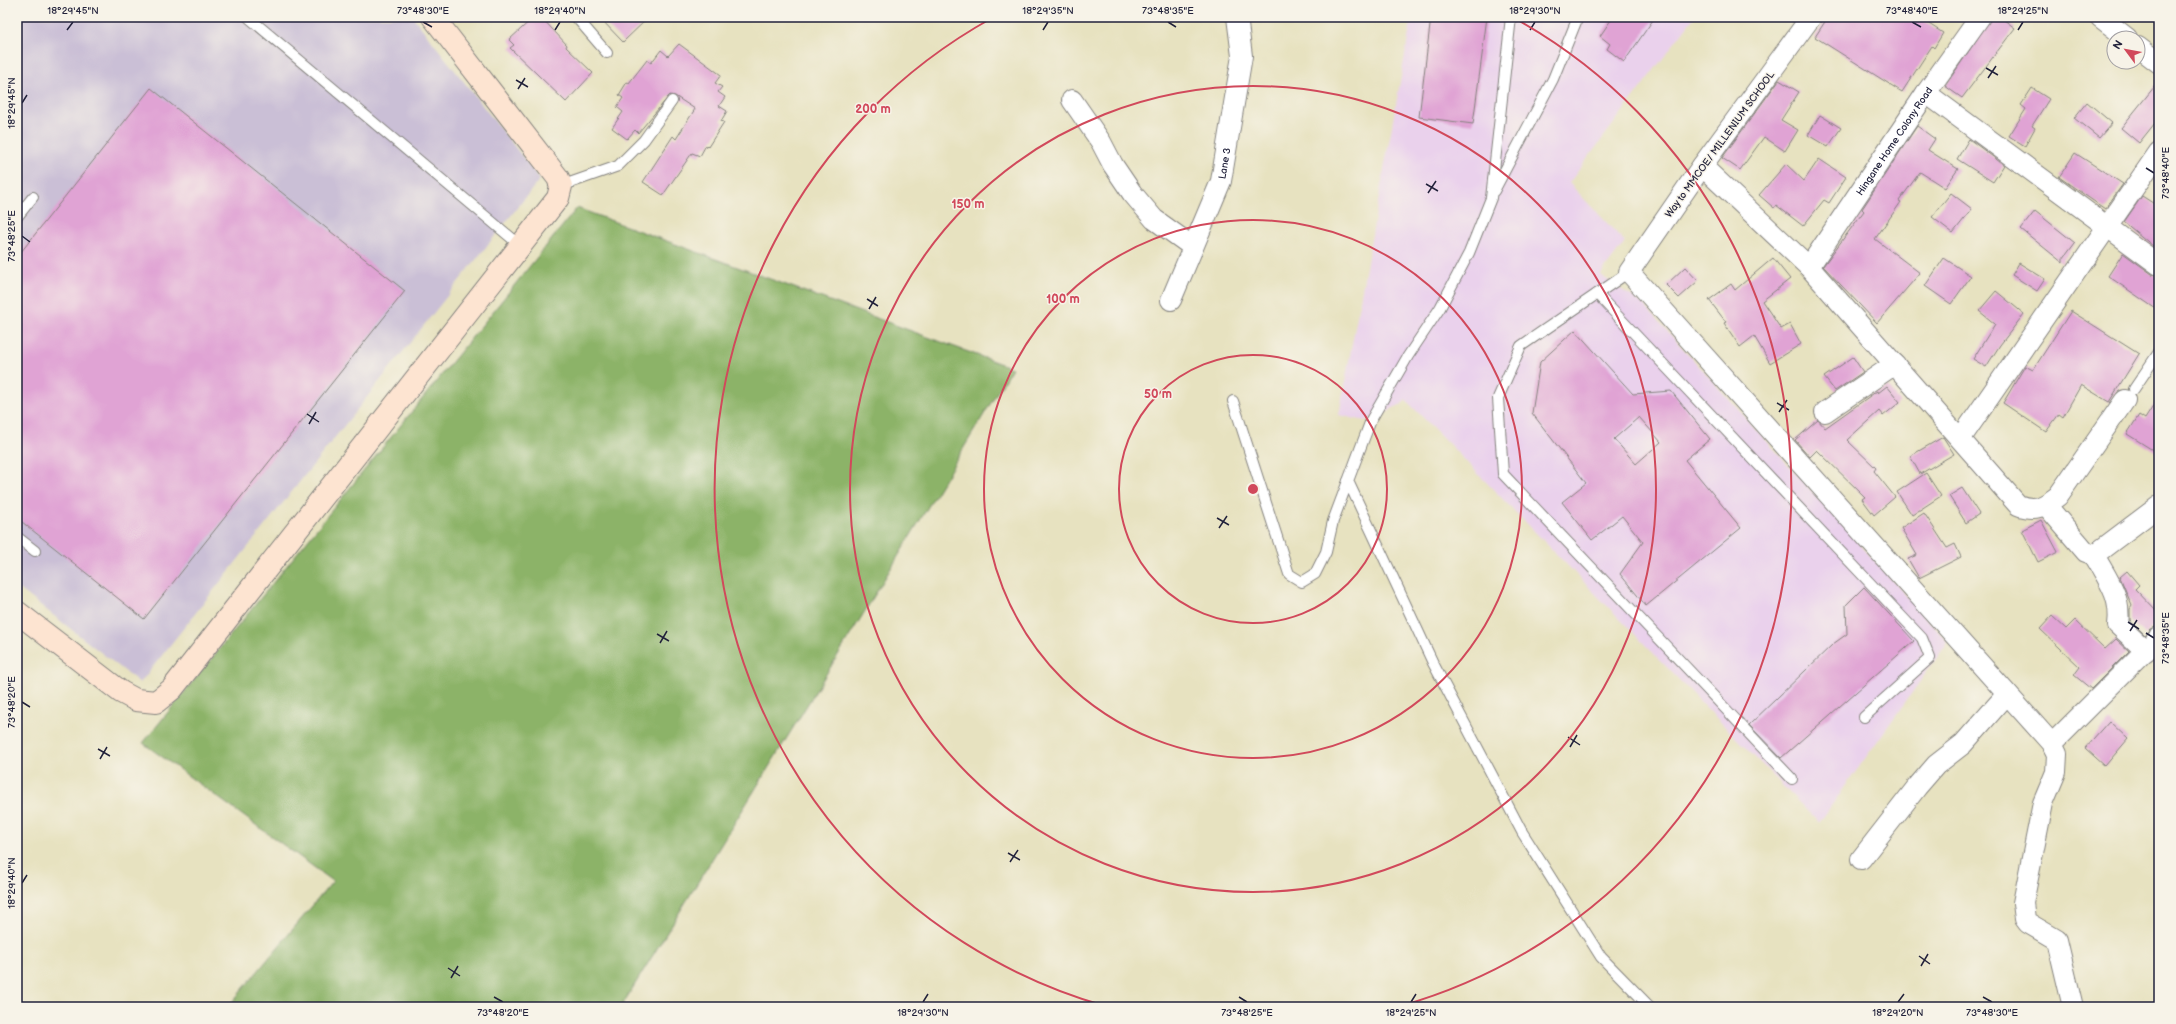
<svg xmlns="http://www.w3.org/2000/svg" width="2176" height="1024" font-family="'Balsamiq Sans',sans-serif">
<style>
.built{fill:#ead1ec}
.industrial{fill:#cabfd6}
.forest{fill:#8cb368;stroke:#576a52}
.building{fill:#e0a3d4;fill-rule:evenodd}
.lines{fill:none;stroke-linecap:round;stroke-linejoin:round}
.lane-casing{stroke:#84827e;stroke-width:12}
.street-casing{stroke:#84827e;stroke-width:22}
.secondary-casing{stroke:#84827e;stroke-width:24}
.lane{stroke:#fff;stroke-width:10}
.street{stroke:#fff;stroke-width:20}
.secondary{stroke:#fde4d1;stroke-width:22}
.ticks{fill:none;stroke:#22223b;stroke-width:1.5}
.ring{fill:none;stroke:#d1495b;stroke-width:2}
.labels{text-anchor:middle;stroke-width:3;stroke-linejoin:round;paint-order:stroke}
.street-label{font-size:10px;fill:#22223b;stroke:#f7f3e8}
.centre{fill:#d1495b;stroke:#f7f3e8;stroke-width:2}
.ring-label{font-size:12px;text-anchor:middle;font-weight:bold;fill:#d1495b;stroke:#f7f3e8;stroke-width:3;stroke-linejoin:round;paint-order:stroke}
.neatline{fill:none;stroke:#22223b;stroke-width:1.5}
.ticks-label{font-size:10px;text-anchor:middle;fill:#22223b}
</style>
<rect width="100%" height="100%" fill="#f7f3e8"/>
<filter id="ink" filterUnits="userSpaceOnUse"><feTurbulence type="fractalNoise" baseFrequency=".025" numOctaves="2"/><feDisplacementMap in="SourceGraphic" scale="8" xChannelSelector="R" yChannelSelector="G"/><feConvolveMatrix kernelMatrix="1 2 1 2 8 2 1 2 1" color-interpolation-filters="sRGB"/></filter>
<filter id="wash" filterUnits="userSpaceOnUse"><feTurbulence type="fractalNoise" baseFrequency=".012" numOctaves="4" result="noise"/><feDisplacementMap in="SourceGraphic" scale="16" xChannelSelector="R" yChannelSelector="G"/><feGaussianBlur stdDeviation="0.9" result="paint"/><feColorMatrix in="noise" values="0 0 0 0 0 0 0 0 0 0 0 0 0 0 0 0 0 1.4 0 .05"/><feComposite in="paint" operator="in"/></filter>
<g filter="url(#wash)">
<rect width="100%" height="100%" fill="#e7e2c0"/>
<path class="built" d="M1412,17H1694L1569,183L1625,242L1600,275L1643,304L1948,642L1819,823L1406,400L1402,404L1365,421L1339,415Z"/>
<path class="industrial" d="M17,17H413L540,179L140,683L17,587Z"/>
<path class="forest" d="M577,208L1012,368L862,616L621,1007H228L333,881L143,743Z"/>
<g id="blocks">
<g class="building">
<path d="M534,17H541L567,45L566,47L593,73L566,102L510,48L514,45L509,40Z"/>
<path d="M599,17H649L623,42Z"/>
<path d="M1431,17H1487L1473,124L1419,117Z"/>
<path d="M1613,17H1655L1624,62L1607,49L1610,44L1600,36Z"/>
<path d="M1828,17H1918L1943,33L1934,48L1932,46L1902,92L1815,37Z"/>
<path d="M1992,17H2000L2015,28L1962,98L1945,86Z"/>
<path d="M679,44L721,75L715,83L722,87L718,92L725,97L719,106L727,111L721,121L724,122L708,147L706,145L700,156L692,153L663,195L643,182L673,136L676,139L695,109L675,96L670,95L638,133L635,130L627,139L612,128L623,112L617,107L623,98L619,95L627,82L629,83L647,60L651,63L661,50L668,56Z"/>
<path d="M1779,80L1799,92L1781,120L1798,130L1785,151L1764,137L1740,170L1722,158Z"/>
<path d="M2159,81V118L2139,143L2121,128Z"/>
<path d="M151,88L405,291L144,619L17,518V257Z"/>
<path d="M2032,88L2049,99L2032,126L2035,128L2025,146L2009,136L2026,109L2021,105Z"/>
<path d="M2087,102L2112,123L2099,138L2074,118Z"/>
<path d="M1820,115L1841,128L1828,147L1808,135Z"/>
<path d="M1917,126L1935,139L1928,150L1958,169L1945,188L1920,172L1899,201L1901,202L1875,239L1920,273L1877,323L1823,266L1864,211L1862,209Z"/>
<path d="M1969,139L2004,165L1993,182L1957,159Z"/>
<path d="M2075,153L2123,184L2105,209L2059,177Z"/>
<path d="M1819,159L1846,177L1829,203L1824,200L1803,226L1776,205L1774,208L1759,195L1786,164L1804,181Z"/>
<path d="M1951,193L1972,209L1953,233L1932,217Z"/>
<path d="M2142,196L2159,207V251L2124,222Z"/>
<path d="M2035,211L2075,243L2063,259V263L2021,229Z"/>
<path d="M2123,253L2152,274L2159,276V311L2108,276Z"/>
<path d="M1773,258L1790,279L1762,301L1781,329L1790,324L1801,344L1770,363L1754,336L1740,347L1724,323L1726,322L1709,300L1731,284L1735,290Z"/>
<path d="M1944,258L1971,276L1951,304L1925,286Z"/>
<path d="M2019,263L2045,279L2037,291L2012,275Z"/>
<path d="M1685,267L1698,281L1679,298L1666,285Z"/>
<path d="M1996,291L2024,314L2000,345L1986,367L1973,359L1995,324L1979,311Z"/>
<path d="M2071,311L2139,354L2109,402L2081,385L2063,417L2059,414L2046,432L2003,403L2025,366L2033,370Z"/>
<path d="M1575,330L1633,394L1671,391L1710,439L1685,460L1741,528L1646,606L1620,574L1643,542L1622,516L1592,540L1562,502L1586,483L1532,413L1540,362ZM1639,417L1661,442L1636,464L1614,439Z"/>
<path d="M1853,357L1863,372L1835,391L1824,377Z"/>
<path d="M1887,386L1900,402L1883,416L1879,411L1847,440L1876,468L1874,471L1895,497L1874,515L1862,499L1865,497L1817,450L1810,457L1795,440L1818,420L1825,428L1877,391L1878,393Z"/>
<path d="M2159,397V454L2127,434L2139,415L2145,419Z"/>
<path d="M1943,437L1954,454L1920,474L1910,456Z"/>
<path d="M1926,473L1941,496L1912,515L1897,492Z"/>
<path d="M1962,488L1979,514L1966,523L1949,496Z"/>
<path d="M1924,513L1947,548L1955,544L1961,557L1919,578L1908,559L1917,555L1901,528Z"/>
<path d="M2041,520L2058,552L2038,562L2022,530Z"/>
<path d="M2127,571L2139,585L2135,589L2159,614V626L2151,629L2145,635L2130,620V609L2132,606L2120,577Z"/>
<path d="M1864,587L1914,641L1781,758L1749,725L1833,644L1847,634L1846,605Z"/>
<path d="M2052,616L2066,629L2075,620L2105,649L2116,639L2129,651L2091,689L2074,675L2080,667L2040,629Z"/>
<path d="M2109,721L2128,739L2105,766L2085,748Z"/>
</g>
</g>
</g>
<g filter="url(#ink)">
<use href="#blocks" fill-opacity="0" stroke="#84827e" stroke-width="1"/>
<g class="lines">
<g class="lane-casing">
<g id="lane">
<path d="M248,17L521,246"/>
<path d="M576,17L607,53"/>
<path d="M1796,17L1807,23"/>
<path d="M561,186L618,166L644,140L672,101"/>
<path d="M1494,191L1553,79L1578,17"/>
<path d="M17,217L33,197"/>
<path d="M1629,272L1521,346L1498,398L1503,474L1792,779"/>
<path d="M1597,294L1922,638L1930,658L1864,717"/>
<path d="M2134,389L2159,352"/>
<path d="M1233,401L1289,574L1302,582L1315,574L1326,552L1333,521L1348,481L1433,663L1522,832L1601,957L1650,1007"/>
<path d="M1348,481L1371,420L1408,356L1440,308L1469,253L1491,198L1511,17"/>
<path d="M17,537L35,551"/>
</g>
</g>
<g class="street-casing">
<g id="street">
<path d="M1811,17L1702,166L1629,272L2052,744L2057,754L2056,772L2043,803L2023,903L2025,919L2028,923L2057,940L2073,1007"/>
<path d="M2100,17L2127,38"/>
<path d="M2138,47L2159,63"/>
<path d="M1926,93L2159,265"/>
<path d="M1072,100L1101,142L1113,165L1132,193L1154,219L1193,247"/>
<path d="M1702,166L1809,267L2018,505C2035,512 2045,506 2058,496L2125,400"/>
<path id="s1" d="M1809,267L1926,93L1980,17"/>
<path id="s2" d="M1171,300L1221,181L1242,56L1237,17"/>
<path d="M1825,412L1895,364"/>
<path d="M1961,438L2159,152"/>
<path d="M2046,505L2086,552L2094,555L2159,506"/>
<path d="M2094,555C2107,579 2122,596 2118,625L2146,651"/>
<path d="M2052,744L2159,637"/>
<path d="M1861,859L1917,787L1936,765L1963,744L2007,694"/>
</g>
</g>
<g class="secondary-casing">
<path id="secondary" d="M17,612L121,692L136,700L156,702L172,689L558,198L561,186L558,178L433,17"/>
</g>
<use href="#lane" class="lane"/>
<use href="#street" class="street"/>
<use href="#secondary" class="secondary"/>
</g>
</g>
<path class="ticks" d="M423,22L432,27M1168,22L1176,27M1912,22L1921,27M67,30L73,22M555,30L560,22M1043,30L1048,22M1530,30L1535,22M2018,30L2023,22M1986,68L1998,75M1988,78L1996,66M516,80L528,87M518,89L525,78M22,103L27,95M2146,168L2154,173M1426,184L1438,191M1428,193L1436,181M22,236L30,242M867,299L878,306M869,309L876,297M1777,403L1789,410M1779,412L1787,400M307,414L319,422M309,424L316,412M1217,518L1229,525M1219,528L1227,516M2128,622L2139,629M2130,631L2137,620M2146,633L2154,638M657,634L669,641M660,643L667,631M22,702L30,707M1568,737L1580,745M1570,747L1577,735M98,749L110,756M100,759L107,747M1008,853L1020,860M1010,862L1018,850M22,883L27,875M1919,956L1930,964M1921,966L1928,954M448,968L460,976M451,978L458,966M494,997L503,1002M1239,997L1247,1002M1983,997L1992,1002M923,1002L928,994M1411,1002L1416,994M1898,1002L1904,994"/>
<g class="ring">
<circle cx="1253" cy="489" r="134"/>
<circle cx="1253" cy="489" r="269"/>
<circle cx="1253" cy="489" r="403"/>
<path d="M1105 1006A538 538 0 0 1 992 18M1514 18A538 538 0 0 1 1401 1006"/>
</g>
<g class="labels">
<g class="street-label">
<text dy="4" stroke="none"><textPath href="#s1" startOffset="152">Hingane Home Colony Road</textPath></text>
<text transform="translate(1719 144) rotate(-54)" y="4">Way to MMCOE/ MILLENIUM SCHOOL</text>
<text dy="4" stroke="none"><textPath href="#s2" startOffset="147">Lane 3</textPath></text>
</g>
</g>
<circle cx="1253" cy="489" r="6" class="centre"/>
<g class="ring-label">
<text x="873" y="113">200 m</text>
<text x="968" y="208">150 m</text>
<text x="1063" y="303">100 m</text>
<text x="1158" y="398">50 m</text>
</g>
<rect width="2176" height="1024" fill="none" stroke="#f7f3e8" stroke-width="44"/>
<g transform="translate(2126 50) rotate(302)"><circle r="19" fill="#f7f3e8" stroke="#a29fa3"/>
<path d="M0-3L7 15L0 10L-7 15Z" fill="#d1495b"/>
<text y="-6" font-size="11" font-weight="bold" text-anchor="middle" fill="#22223b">N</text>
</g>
<rect x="22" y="22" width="2132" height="980" class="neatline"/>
<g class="ticks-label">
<text x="73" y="14">18°29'45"N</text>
<text x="423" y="14">73°48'30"E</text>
<text x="560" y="14">18°29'40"N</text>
<text x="1048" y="14">18°29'35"N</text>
<text x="1168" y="14">73°48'35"E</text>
<text x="1535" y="14">18°29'30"N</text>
<text x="1912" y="14">73°48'40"E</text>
<text x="2023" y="14">18°29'25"N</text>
<text transform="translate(11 103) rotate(-90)" y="4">18°29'45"N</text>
<text transform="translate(2165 173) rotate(-90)" y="4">73°48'40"E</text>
<text transform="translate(11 236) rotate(-90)" y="4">73°48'25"E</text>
<text transform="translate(2165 638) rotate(-90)" y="4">73°48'35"E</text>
<text transform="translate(11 702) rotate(-90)" y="4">73°48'20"E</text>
<text transform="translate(11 883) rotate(-90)" y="4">18°29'40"N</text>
<text x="503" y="1016">73°48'20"E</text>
<text x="923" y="1016">18°29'30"N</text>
<text x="1247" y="1016">73°48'25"E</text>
<text x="1411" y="1016">18°29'25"N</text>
<text x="1898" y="1016">18°29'20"N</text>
<text x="1992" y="1016">73°48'30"E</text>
</g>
</svg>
